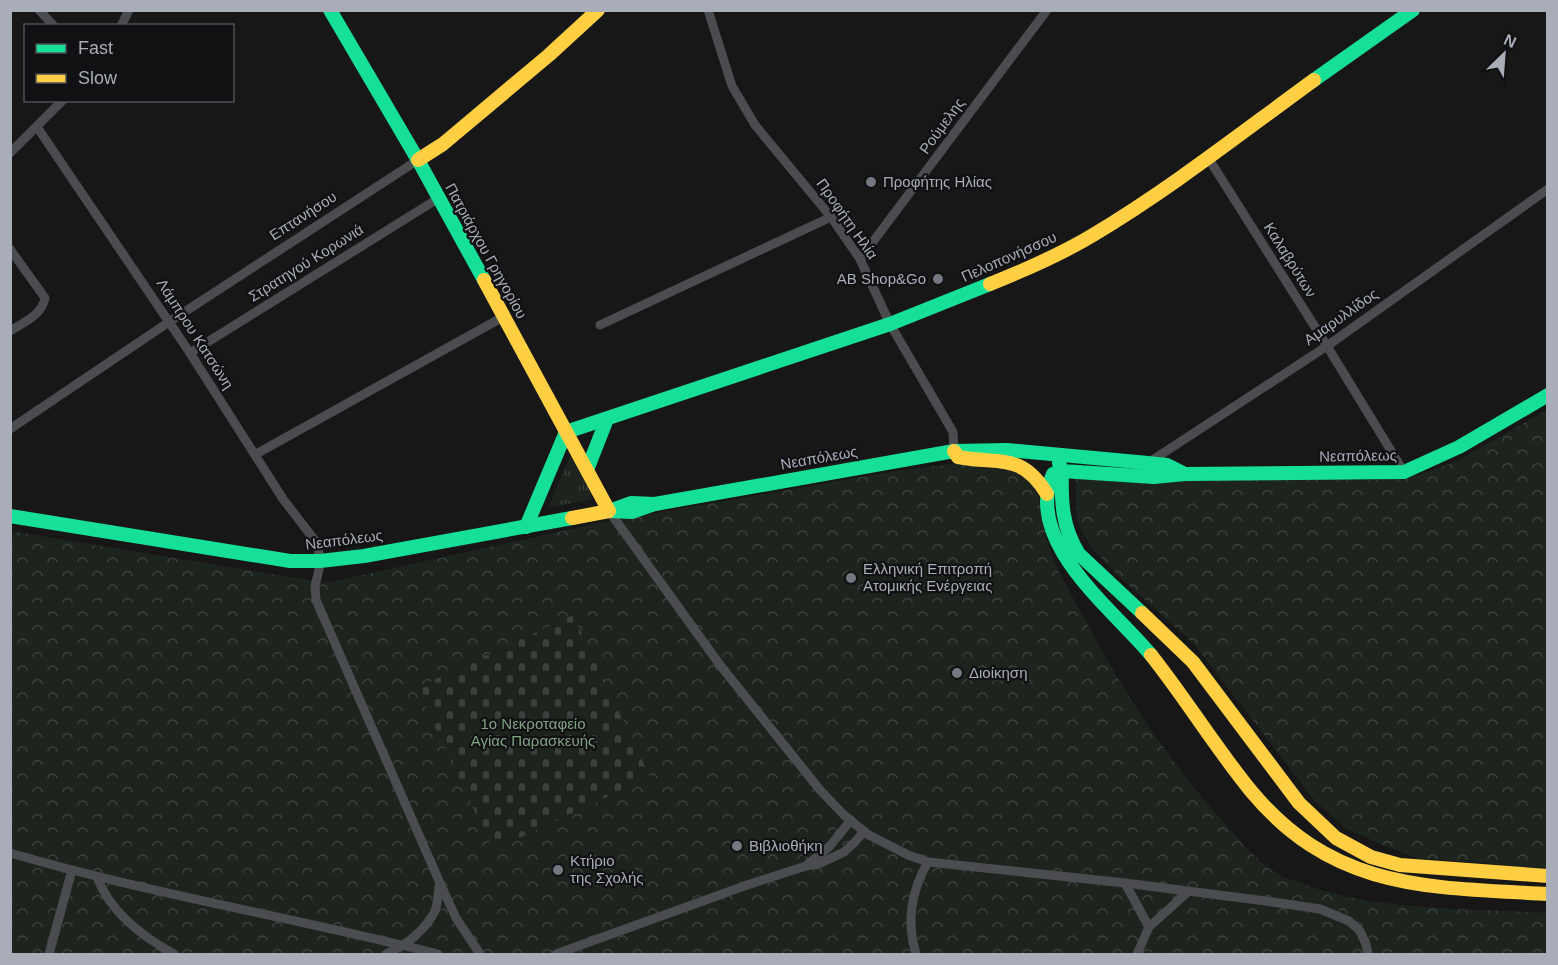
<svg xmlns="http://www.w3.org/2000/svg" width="1558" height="965" font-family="Helvetica,sans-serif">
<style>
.grass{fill:url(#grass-tufts)}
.forest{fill:url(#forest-crowns)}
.cemetery{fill:url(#cemetery-stones)}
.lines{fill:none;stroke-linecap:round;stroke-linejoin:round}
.street{stroke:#4b4c50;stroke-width:9}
.fast{stroke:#16e098;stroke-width:14}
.slow{stroke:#ffcf43;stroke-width:14}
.poi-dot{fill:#757880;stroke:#111113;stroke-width:2}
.labels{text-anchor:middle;stroke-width:4.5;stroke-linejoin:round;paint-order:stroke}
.street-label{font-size:15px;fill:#a8adb8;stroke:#111113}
.poi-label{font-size:15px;fill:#a8adb8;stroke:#111113;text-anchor:start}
.park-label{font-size:15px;fill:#7fa381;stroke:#111113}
</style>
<defs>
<pattern id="grass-tufts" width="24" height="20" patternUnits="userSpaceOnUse" patternTransform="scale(1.5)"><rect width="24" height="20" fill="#1d241e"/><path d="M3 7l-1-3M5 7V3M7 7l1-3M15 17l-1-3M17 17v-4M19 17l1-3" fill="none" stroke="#3b413d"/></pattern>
<pattern id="forest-crowns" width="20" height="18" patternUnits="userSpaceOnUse" patternTransform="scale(1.5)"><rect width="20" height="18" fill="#1d241e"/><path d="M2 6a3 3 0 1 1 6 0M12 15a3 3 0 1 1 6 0" fill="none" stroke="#3b413d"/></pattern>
<pattern id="cemetery-stones" width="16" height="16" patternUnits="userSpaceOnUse" patternTransform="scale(1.5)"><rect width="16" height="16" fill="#1d241e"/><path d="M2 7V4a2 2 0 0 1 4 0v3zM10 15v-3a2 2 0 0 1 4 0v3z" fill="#3b413d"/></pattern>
</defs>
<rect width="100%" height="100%" fill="#171717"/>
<path class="grass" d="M571,454C577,466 594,486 591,499L548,508Z"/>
<g class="forest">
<path d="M1547,410V868L1417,858L1378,843L1347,829L1315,801L1194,644L1116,574L1095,551L1083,534L1077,519L1075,476L1375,480L1415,476L1457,461Z"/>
<path d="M960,463L1009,467L1037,487C1040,511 1044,535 1053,558C1060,577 1072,596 1082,614C1122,691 1169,762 1227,826C1241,842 1257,862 1276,873C1283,878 1293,880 1301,883C1376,912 1468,908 1547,913V954H11L10,531L326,583L594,524L889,472Z"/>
</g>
<path class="cemetery" d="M573,615L650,777L493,850L417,688Z"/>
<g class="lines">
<g class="street">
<path d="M39,10L54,26"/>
<path d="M708,10L732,86L755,125L831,217L860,259L890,324L953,432L954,451"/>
<path d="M121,26L129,10"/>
<path d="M37,127L190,353L283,499L316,542L321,561L315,586L316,600L440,883L456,918L480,954"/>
<path d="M10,153L63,100"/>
<path d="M1207,156L1327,346L1404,472"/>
<path d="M10,249L45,298C42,315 24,322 10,331"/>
<path d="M860,259L1047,10"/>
<path d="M600,325L831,217"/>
<path d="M190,353L439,198"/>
<path d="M10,429L169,322L418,160"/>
<path d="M256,454L503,317"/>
<path d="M1148,463L1327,346L1548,189"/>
<path d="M609,511L720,665L820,790L844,815L867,834L908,855L928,862L1125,883L1266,901L1320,909L1349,921L1360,931L1366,944L1368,954"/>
<path d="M10,853C151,894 296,918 438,954"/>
<path d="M808,864L829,847L851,820"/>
<path d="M97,877C110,912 143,937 174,954"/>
<path d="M1125,883L1149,927"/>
<path d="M49,954L72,870"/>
<path d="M386,954C406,945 424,932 435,911C438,903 438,891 440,883"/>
<path d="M556,954L750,884L806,866L821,863L844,852L855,842L864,831"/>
<path d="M916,954C906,921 911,891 928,862"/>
<path d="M1137,954L1149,927L1189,891"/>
</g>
<g class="fast">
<path d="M330,10L418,160L484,280"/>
<path d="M1314,80L1413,10"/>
<path d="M566,432L890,324L990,284"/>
<path d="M1059,463L1062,471L1154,477L1185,474L1404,472L1459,447L1548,395"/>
<path d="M587,470L607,419"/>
<path d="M655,504L632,512L609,511L631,503L655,504L954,451L1007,450L1148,463L1167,465L1185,474"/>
<path d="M10,516L290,561H320L364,556L572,518"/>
<path d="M526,527L566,432"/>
<path d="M1142,613L1079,554C1062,528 1061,501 1062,471L1053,474C1023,542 1113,609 1151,655"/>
</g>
<g class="slow">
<path d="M418,160L443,144L549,55L598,10"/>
<path d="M484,280L609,511L572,518"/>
<path d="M990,284C1025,270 1060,255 1093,235C1170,189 1241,133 1314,80"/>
<path d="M954,451L958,457C1000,465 1021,452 1047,494"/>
<path d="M1142,613L1193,662L1299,803L1336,838L1371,857L1400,865L1548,876"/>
<path d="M1151,655C1186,699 1215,747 1251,791C1334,891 1429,887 1548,894"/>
</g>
</g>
<g class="poi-dot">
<circle cx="871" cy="182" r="6"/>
<circle cx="938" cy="279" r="6"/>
<circle cx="851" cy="578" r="6"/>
<circle cx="957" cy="673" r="6"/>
<circle cx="737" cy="846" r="6"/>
<circle cx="558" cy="870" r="6"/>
</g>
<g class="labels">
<g class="street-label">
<text transform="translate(942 126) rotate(-54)" y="5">Ρούμελης</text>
<text transform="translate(303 216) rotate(-33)" y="5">Επτανήσου</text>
<text transform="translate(847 219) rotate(55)" y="5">Προφήτη Ηλία</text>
<text transform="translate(486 251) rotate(61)" y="5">Πατριάρχου Γρηγορίου</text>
<text transform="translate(1009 257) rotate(-24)" y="5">Πελοπονήσσου</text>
<text transform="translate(1290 260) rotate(58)" y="5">Καλαβρύτων</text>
<text transform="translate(306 263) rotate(-32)" y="5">Στρατηγού Κορωνιά</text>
<text transform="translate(1341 317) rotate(-35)" y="5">Αμαρυλλίδος</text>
<text transform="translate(195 334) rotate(57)" y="5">Λάμπρου Κατσώνη</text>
<text transform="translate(1358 456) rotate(-1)" y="5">Νεαπόλεως</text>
<text transform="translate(819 458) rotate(-10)" y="5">Νεαπόλεως</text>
<text transform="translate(344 540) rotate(-7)" y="5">Νεαπόλεως</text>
</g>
<g class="poi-label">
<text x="883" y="187">Προφήτης Ηλίας</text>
<text x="926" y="284" text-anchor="end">ΑΒ Shop&amp;Go</text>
<text x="863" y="574">Ελληνική Επιτροπή<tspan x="863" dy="17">Ατομικής Ενέργειας</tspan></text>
<text x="969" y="678">Διοίκηση</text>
<text x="749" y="851">Βιβλιοθήκη</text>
<text x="570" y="866">Κτήριο<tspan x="570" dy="17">της Σχολής</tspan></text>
</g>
<g class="park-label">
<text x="533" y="729">1ο Νεκροταφείο<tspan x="533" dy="17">Αγίας Παρασκευής</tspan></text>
</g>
</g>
<rect width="1558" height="965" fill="none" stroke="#a8adb8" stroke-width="24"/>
<rect x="24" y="24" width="210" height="78" fill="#111113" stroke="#4d4f55" stroke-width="1.5"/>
<rect x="36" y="44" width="30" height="9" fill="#16e098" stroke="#4d4f55" stroke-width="1.5"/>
<text x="78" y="54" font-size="18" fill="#a8adb8">Fast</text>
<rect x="36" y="74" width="30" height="9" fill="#ffcf43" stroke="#4d4f55" stroke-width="1.5"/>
<text x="78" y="84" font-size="18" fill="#a8adb8">Slow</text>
<g transform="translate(1504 54) rotate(25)" stroke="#111113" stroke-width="4.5" paint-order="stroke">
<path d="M0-4.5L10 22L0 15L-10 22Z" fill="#a8adb8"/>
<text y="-9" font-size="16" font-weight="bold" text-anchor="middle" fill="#a8adb8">N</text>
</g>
</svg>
